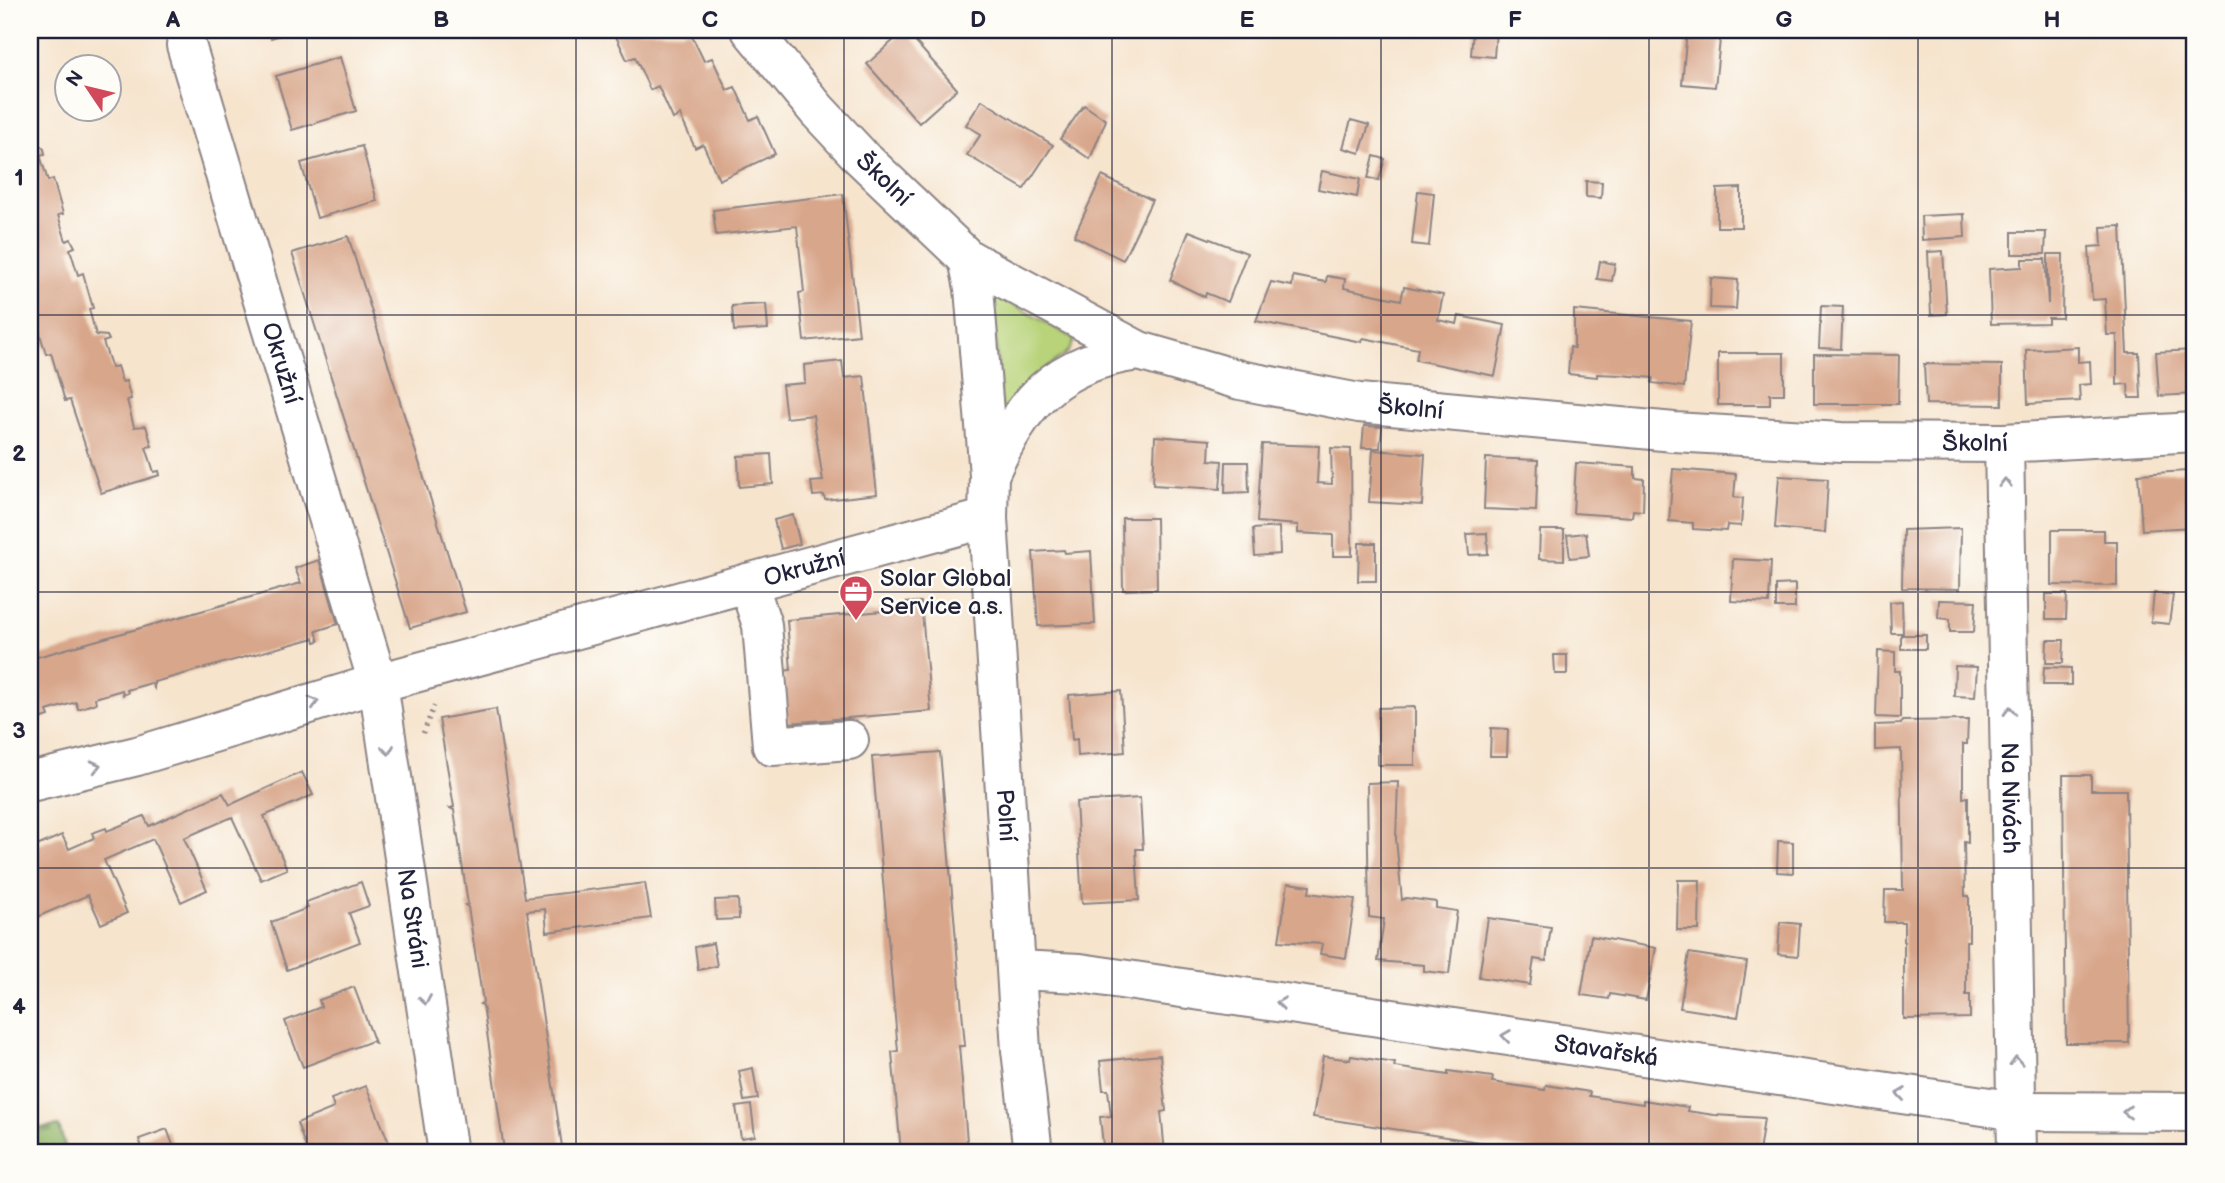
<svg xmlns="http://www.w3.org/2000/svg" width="2225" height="1183" font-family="'Balsamiq Sans',sans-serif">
<defs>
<pattern id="forest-firs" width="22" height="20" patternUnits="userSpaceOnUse" patternTransform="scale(1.75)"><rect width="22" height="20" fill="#92b569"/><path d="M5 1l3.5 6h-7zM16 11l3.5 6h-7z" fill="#779358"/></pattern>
</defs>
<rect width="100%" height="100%" fill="#fdfcf7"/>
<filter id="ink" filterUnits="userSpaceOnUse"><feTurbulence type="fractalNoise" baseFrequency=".0143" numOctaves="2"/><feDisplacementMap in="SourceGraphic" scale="14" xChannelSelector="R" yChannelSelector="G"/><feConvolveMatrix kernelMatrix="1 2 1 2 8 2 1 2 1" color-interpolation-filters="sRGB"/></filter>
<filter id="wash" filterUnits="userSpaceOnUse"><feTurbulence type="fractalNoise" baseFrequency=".00686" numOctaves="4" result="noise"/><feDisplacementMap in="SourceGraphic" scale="28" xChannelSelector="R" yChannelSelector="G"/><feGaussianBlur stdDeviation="1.57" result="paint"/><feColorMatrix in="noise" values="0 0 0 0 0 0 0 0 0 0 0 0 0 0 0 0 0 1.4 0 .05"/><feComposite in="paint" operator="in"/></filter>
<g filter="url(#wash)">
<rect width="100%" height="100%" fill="#f6e4cd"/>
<!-- grass -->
<path fill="#b8d379" stroke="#6d7a5a" stroke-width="2" d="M998,296L1075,339L1069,351L1033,379L1005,408L1001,407L993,300Z"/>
<!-- forest -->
<path fill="url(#forest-firs)" stroke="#5a6c52" stroke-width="2" d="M59,1126L67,1153H30V1129Z"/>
<g id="blocks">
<!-- building -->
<g fill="#d8a68a">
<path d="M268,30H297L271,38Z"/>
<path d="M613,30L682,32L689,30L704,61L712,58L727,90L735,87L750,120L758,116L775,154L719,180L703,144L695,148L680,115L673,119L658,86L650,90L635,57L627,60Z"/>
<path d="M905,30L957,89L919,123L867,64Z"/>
<path d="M1473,30H1496L1494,57L1471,55Z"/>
<path d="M1687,30H1721L1715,87L1682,84Z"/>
<path d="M340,57L356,111L292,130L276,76Z"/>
<path d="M982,100L1053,145L1024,189L967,155L981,134L966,125Z"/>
<path d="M1084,105L1106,120L1090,159L1060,139Z"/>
<path d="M1351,120L1369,125L1360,153L1343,148Z"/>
<path d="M30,130L36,147L41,146L44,149L45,154L40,155L48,181L53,179L63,214L58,215L66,241L71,239L75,247L70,249L78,275L83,273L93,308L89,309L96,335L107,336L109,340L103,342L112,368L117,366L122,382L126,381L131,399L127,400L134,427L146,426L152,446L146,447L154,472L159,471L160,475L101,493L70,400L65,401L51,353L46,354L30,301Z"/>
<path d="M362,146L377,201L317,218L301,163Z"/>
<path d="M1374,156L1385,159L1379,180L1368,178Z"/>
<path d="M1322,171L1360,179L1357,197L1318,189Z"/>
<path d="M1102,176L1152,200L1123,260L1074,236Z"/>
<path d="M1586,181L1602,182L1601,198L1586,197Z"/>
<path d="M1741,188V227H1717V189Z"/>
<path d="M1418,191L1434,193L1429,246L1412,244Z"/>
<path d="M843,194L859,335L804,341L799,293L804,292L797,226L716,235L713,210Z"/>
<path d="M1964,214L1965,237L1922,240L1921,216Z"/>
<path d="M2121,226L2127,353H2139L2141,398H2129L2128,384L2117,385V335H2107L2105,299L2092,300L2089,247L2102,246L2101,227Z"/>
<path d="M1189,231L1247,253L1228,302L1206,293L1205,297L1170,280Z"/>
<path d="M2012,232H2046L2045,254H2012Z"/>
<path d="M348,236L466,612L410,628L292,253Z"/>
<path d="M1943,251L1947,314L1931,315L1928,252Z"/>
<path d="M2048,254H2063L2062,318H2048V323L1991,324L1989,269L2022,267V259H2045L2048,304Z"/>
<path d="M1600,261L1615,264L1612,281L1597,279Z"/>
<path d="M1293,276L1326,282L1327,276L1345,279L1344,288L1401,300L1404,287L1443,295L1438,320L1457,324L1459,316L1505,325L1495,376L1416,360L1418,349L1363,338L1362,342L1256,321L1271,282L1292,286Z"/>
<path d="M1711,278L1738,280L1736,309L1710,308Z"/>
<path d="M766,304L768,329L734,331L732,306Z"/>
<path d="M1821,306L1843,307L1841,349L1819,348Z"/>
<path d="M1574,310L1691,321L1684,387L1652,383L1653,378L1621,375L1597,374V377L1568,374L1570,347L1574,348Z"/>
<path d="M2078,347V362L2090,361L2091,384L2079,385L2080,401L2028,404L2026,350Z"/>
<path d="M2195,350V394L2159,396L2156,352Z"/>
<path d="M1718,353H1784V394H1770V405H1718Z"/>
<path d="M1814,354L1899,355L1898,404H1814Z"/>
<path d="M842,361L844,378L864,376L877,494L825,500L824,495L813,496L811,482L823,481L813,415L786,418L782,385L805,383L804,365Z"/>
<path d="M1924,364L2002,365V405L1926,404Z"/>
<path d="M1364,426L1382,427L1380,448H1362Z"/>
<path d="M1155,436L1210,440L1209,460L1222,461L1220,489L1153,485Z"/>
<path d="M1262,444L1319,446L1317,483L1332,484L1331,448L1351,449L1352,556H1333V535L1298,533V525L1257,522Z"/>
<path d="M1373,450L1425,454L1422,505L1369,502Z"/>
<path d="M771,454L773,484L739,487L738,456Z"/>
<path d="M1486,458L1538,460L1536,511L1484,509Z"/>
<path d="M1226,462H1248L1249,492L1225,493Z"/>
<path d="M1576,463L1635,467V478L1644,479L1643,511L1633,510L1632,517L1573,513Z"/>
<path d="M1673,469L1736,474L1734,497L1743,498L1741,526L1727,525L1726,531L1693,529V523L1669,521Z"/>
<path d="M2187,471L2188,487L2195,486L2193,527L2142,530L2138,474Z"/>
<path d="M1779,476L1828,479L1825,533L1775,528Z"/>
<path d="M793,515L800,544L781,549L774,520Z"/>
<path d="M1122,518H1156L1157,589L1123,590Z"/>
<path d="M1279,527L1280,554L1255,556L1253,529Z"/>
<path d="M1961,528L1960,589L1902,588L1903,530Z"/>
<path d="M1540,530H1564V560L1539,559Z"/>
<path d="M2052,530H2104V541H2117V586L2052,585Z"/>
<path d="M1487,533L1488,554L1469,555L1467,534Z"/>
<path d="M1586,533L1589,556L1570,558L1567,535Z"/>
<path d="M1359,543H1376V581H1358Z"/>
<path d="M1064,550L1065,553L1091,551L1095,624L1038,626L1033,552Z"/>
<path d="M1733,559L1771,561L1769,603L1731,601Z"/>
<path d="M319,560L338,624L316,631L319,641L315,642L314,638L173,677L154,682V688L151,683L127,690L128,693L123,695L122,690L95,698L96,703L78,709L76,702L47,711L49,716L31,722L30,659L301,583L295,568Z"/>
<path d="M1795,584V608H1776V585Z"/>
<path d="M2154,593L2173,595L2169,624L2151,622Z"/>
<path d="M2046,594H2067L2066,619H2046Z"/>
<path d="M1939,600L1976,601L1974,632H1950V619L1938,618Z"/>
<path d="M1902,601L1903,633H1891L1890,602Z"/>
<path d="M921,602L931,711L788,723L783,671L791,670L787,620L904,609L903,603Z"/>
<rect x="1901" y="635" width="25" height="14"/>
<path d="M2047,640H2064L2063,663H2046Z"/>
<path d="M1878,651L1895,652V671H1900V718L1876,717Z"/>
<path d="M1554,655H1567V674H1555Z"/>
<path d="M1955,666L1977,667L1975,697L1954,696Z"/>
<path d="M2044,667L2071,668V685H2043Z"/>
<path d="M1121,691L1125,752L1078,756L1077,739L1072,740L1069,695Z"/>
<path d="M1415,707V765H1378V708Z"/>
<path d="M496,709L525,898L645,883L651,918L547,932L545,909L527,911L563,1153H505L504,1150L483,1005L480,1004L483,1002L468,907L465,905L468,904L454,810L450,808L454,807L439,719Z"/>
<path d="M1968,720L1967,744H1963V798L1968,797V843L1964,842L1965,896H1969V941H1966V995H1970V1018L1904,1019V922H1884L1885,890H1903L1901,749L1875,750V725L1901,724L1902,721Z"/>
<path d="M1491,728L1508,729L1507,756H1490Z"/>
<path d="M940,752L965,1046H959L968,1153H901L892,1052L898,1051L872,757Z"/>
<path d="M302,772L313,795L264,816L287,869L261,880L232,817L184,838L207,890L181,902L153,839L104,860L127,913L101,924L88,895L30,920V849L62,835L69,849L94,838L92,833L106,828L107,831L144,816L149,826L223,793L230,805Z"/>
<path d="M2063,775H2091V790H2126L2129,1043H2066Z"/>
<path d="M1398,782L1396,839L1402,900L1406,898L1436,902V908L1457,911L1449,974L1424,971V965L1378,961L1384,919L1369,917L1367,783Z"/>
<path d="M1140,798L1143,849H1136L1139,900L1082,903L1076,802Z"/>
<path d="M1778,841L1793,842V873L1777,872Z"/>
<path d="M1678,880H1700L1699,930H1677Z"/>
<path d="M361,882L369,906L349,913L360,942L287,970L271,922L308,908L306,902Z"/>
<path d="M1288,883L1310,886L1309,893L1355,899L1346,958L1320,954L1322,944L1279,941Z"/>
<path d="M738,899L739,919L716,920L715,900Z"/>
<path d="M1488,918L1551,927L1546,961L1534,959L1530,985L1479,977Z"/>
<path d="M1780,922L1800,924L1798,956L1778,954Z"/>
<path d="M1591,936L1656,948L1646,1000L1610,994L1609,999L1581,995Z"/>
<path d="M713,943L717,966L698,970L695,947Z"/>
<path d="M1689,953L1747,962L1738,1017L1680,1008Z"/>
<path d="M354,987L375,1043L372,1041L303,1067L285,1021L321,1007L319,1000Z"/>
<path d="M1160,1055L1166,1111L1161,1112L1165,1153H1109L1108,1145H1103L1100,1117L1111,1116L1108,1090H1103L1100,1061Z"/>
<path d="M1323,1056L1350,1060L1351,1056L1395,1063L1394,1067L1422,1071L1448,1075V1071L1493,1077L1492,1082L1518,1086L1545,1090L1546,1085L1590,1092L1589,1096L1615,1100L1643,1104V1100L1688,1107L1687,1111L1714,1115L1764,1118L1759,1153H1552L1313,1117Z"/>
<path d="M753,1068L758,1099L744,1101L739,1071Z"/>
<path d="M366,1086L389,1143L364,1153H308L297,1123L334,1108L331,1099Z"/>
<path d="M751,1105L755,1136L741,1138L736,1107Z"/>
<path d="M167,1129L176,1153H144L139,1139Z"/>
</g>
</g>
</g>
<g filter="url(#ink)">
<use href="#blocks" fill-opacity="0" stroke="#8c8384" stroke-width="2"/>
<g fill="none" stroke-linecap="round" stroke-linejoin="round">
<!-- minor casing -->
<g stroke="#8c8384" stroke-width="42">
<g id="minor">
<path id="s1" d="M751,30L817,110L861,157L968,259L1139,351L1240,380L1359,403L1674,432L1841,442L2004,443L2195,432"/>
<path id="s2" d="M186,45L378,683L988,518"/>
<path id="s3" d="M968,259L974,288L989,475L988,518L1021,1050L1033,1153"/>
<path id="s4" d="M2004,443L2017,1153"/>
<path d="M989,475C1023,401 1055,362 1139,351"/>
<path d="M748,583L762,625L772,746L849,740"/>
<path id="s5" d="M30,782L137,756L378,683L448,1153"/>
<path id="s6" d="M1017,970L1080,973L2017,1111L2195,1112"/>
</g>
</g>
<!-- path -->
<path stroke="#8c8384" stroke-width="4.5" stroke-dasharray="2 5" stroke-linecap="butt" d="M423,733L434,706"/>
<!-- minor -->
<use href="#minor" stroke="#fff" stroke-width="38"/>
</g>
<!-- one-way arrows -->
<defs><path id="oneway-chevron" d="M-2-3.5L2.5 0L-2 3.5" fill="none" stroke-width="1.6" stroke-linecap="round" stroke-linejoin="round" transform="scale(1.75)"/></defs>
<g stroke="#9c9ca7">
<use href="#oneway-chevron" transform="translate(2005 483) rotate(-91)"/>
<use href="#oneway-chevron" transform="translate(314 702) rotate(-17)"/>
<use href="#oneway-chevron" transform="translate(2010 711) rotate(-91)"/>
<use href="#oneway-chevron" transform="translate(388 750) rotate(81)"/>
<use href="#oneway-chevron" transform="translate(96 766) rotate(-14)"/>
<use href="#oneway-chevron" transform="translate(425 1000) rotate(81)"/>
<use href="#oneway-chevron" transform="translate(1281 1003) rotate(-172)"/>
<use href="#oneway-chevron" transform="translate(1506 1036) rotate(-172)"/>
<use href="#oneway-chevron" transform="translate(2016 1061) rotate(-91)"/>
<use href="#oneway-chevron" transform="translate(1901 1094) rotate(-172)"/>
<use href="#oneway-chevron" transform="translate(2127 1112) rotate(-180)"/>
</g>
</g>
<!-- grid -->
<path fill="none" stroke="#22223b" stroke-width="2" stroke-opacity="0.55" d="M307,30V1153M576,30V1153M844,30V1153M1112,30V1153M1381,30V1153M1649,30V1153M1918,30V1153M30,315H2195M30,592H2195M30,868H2195"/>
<!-- icons -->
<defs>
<g id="office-pin" transform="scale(1.75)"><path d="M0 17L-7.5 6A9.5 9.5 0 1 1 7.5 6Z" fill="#d1495b" stroke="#fdfcf7"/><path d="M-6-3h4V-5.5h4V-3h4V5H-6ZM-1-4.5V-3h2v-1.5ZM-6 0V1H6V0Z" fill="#fff"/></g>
</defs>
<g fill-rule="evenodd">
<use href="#office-pin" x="856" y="592"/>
</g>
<g text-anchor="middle" stroke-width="5" stroke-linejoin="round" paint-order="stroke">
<!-- street labels -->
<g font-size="24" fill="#22223b" stroke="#fdfcf7">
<text dy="8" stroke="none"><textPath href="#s1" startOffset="200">Školní</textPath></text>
<text dy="8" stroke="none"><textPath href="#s2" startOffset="332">Okružní</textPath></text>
<text dy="8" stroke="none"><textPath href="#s1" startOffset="788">Školní</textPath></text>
<text dy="8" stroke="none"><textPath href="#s1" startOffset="1354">Školní</textPath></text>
<text dy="8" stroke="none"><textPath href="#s2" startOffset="1108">Okružní</textPath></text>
<text dy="8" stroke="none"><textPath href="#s4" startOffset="355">Na Nivách</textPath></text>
<text dy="8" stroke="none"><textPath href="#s3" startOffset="558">Polní</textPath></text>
<text dy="8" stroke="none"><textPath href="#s5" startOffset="600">Na Stráni</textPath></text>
<text dy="8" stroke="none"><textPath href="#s6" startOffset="595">Stavařská</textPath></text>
</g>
<!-- poi labels -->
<g font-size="24" fill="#22223b" stroke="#fdfcf7" text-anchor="start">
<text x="880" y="586">Solar Global<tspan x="880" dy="28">Service a.s.</tspan></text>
</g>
</g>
<!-- margin -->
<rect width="2225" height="1183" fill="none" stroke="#fdfcf7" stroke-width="77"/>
<!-- north arrow -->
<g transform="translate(88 88) rotate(305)"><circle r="33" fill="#fdfcf7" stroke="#a5a5ac" stroke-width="2"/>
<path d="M0-5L12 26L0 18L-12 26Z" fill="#d1495b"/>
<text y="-10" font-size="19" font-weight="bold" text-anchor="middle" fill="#22223b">N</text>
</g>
<rect x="38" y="38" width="2148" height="1106" fill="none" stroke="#22223b" stroke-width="2.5"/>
<g font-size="23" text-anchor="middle" font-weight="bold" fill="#22223b">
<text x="173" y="27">A</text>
<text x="441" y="27">B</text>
<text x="710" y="27">C</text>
<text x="978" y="27">D</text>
<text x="1247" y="27">E</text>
<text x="1515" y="27">F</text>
<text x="1784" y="27">G</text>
<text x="2052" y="27">H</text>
<text x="19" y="185">1</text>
<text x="19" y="461">2</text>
<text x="19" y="738">3</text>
<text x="19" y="1014">4</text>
</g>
</svg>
